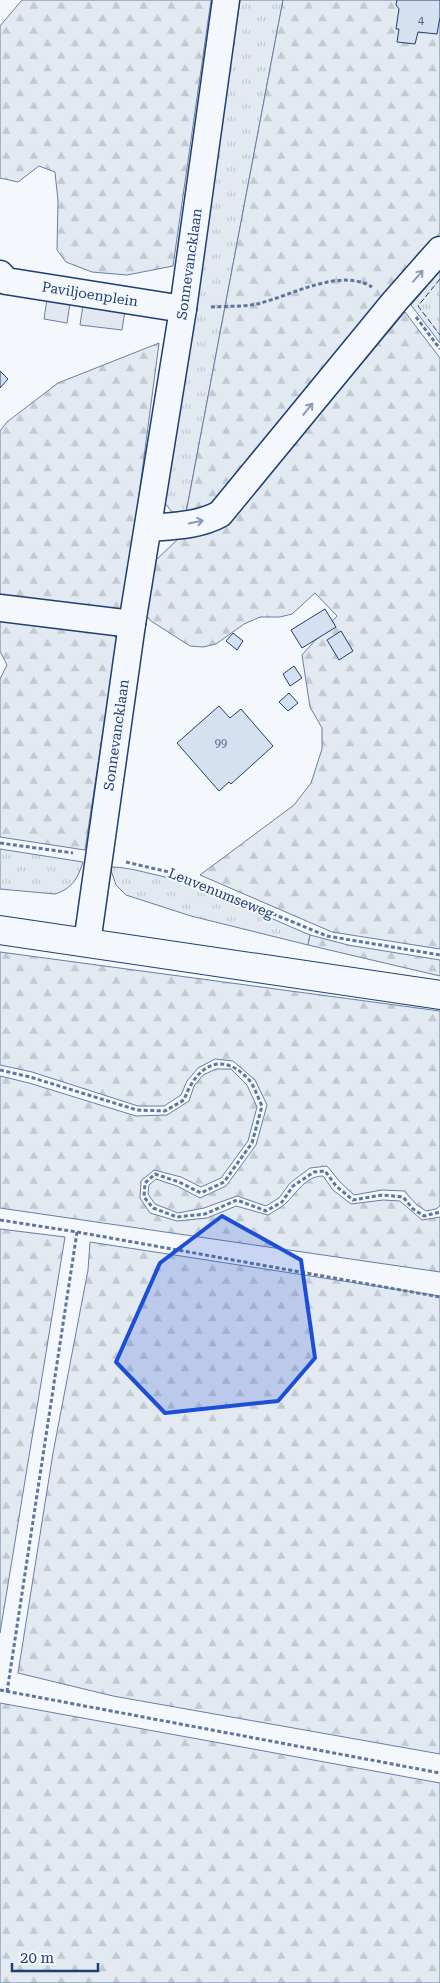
<svg xmlns="http://www.w3.org/2000/svg" width="440" height="1983" font-family="'Roboto Serif',serif">
<defs>
<pattern id="grass-tufts" width="24" height="20" patternUnits="userSpaceOnUse" patternTransform="scale(1.25)"><rect width="24" height="20" fill="#e3e9f0"/><path d="M3 7l-1-3M5 7V3M7 7l1-3M15 17l-1-3M17 17v-4M19 17l1-3" fill="none" stroke="#c2c9d1"/></pattern>
<pattern id="forest-firs" width="22" height="20" patternUnits="userSpaceOnUse" patternTransform="scale(1.25)"><rect width="22" height="20" fill="#e3e9f0"/><path d="M5 1l3.5 6h-7zM16 11l3.5 6h-7z" fill="#c2c9d1"/></pattern>
</defs>
<rect width="100%" height="100%" fill="#f4f7fb"/>
<!-- grass -->
<g fill="url(#grass-tufts)" stroke="#687fa3">
<path d="M240,0H283L186,513L172,512L165,503Z"/>
<path d="M440,271V343L411,305Z"/>
<path d="M0,849L83,862C78,878 72,889 55,894L0,889Z"/>
<path d="M110,867C123,867 136,870 148,873C205,885 257,913 310,935L308,945L191,916L126,895L116,885Z"/>
</g>
<!-- forest -->
<g fill="url(#forest-firs)" stroke="#687fa3">
<path d="M22,0H211L173,266L127,275L92,272L66,262L57,250L58,201L55,172L39,166L18,182L0,178V26Z"/>
<path d="M283,0H440V233L207,510L186,513Z"/>
<path d="M405,312L440,358V949L332,932L200,875L294,805L311,783L322,749V728L310,707L302,655L337,616L315,593L292,614L280,617H260L244,624L216,644L203,647L190,646L151,621L145,614L156,560L178,539L228,524Z"/>
<path d="M159,343L124,609L112,611L0,599V431L7,422L58,383Z"/>
<path d="M0,615L106,628L117,639L85,850L0,837V679L7,665L0,651Z"/>
<path d="M310,935L348,945L440,960V976L308,945Z"/>
<path d="M0,952L440,1011V1206L436,1209L426,1211L417,1205L404,1191L382,1190L354,1195L340,1182L327,1166L310,1168L290,1183L279,1198L266,1206L237,1196L204,1208L178,1213L155,1204L148,1194L149,1185L156,1179L177,1186L200,1198L226,1186L256,1145L267,1105L255,1080L233,1061L215,1059L198,1068L187,1081L181,1095L164,1106H138L32,1072L0,1065Z"/>
<path d="M216,1069H231L247,1085L257,1107L248,1141L221,1178L201,1187L181,1177L154,1170L141,1181L140,1198L150,1213L177,1221L207,1218L236,1206L268,1215C273,1212 280,1208 285,1204C297,1193 305,1176 323,1176L333,1190L351,1204L383,1200L400,1201L422,1220L440,1217V1272L0,1208V1076L29,1083L136,1116L167,1115L189,1101L194,1086L203,1075Z"/>
<path d="M0,1229L65,1237L0,1633Z"/>
<path d="M90,1242L440,1296V1754L113,1696L18,1673L53,1453L88,1270Z"/>
<path d="M0,1703L440,1783V1983H0Z"/>
</g>
<!-- parking -->
<g fill="#e3e8f0" stroke="#687fa3">
<path d="M47,299L70,303L67,323L44,319Z"/>
<path d="M83,305L125,310L122,330L80,325Z"/>
</g>
<!-- building -->
<g fill="#d5e0f0" stroke="#1d3f73">
<path d="M397,0H440V17L437,34L418,32L415,44L397,42L399,29H396L399,9L396,5Z"/>
<path d="M0,371L8,379L0,388Z"/>
<path d="M325,609L336,627L302,648L291,630Z"/>
<path d="M341,631L353,651L339,660L327,640Z"/>
<path d="M233,633L243,641L237,650L226,641Z"/>
<path d="M294,666L302,678L290,686L283,674Z"/>
<path d="M289,693L298,703L288,711L279,702Z"/>
<path d="M219,706L230,718L241,709L273,746L231,784L229,782L219,791L177,743Z"/>
</g>
<g fill="none" stroke-linecap="round" stroke-linejoin="round">
<!-- street casing -->
<g stroke="#1d3f73" stroke-width="29">
<g id="street">
<path d="M0,274L6,281L183,309"/>
<path d="M148,528C172,526 198,526 220,514L395,301L440,250"/>
<path d="M0,608L132,624"/>
<path d="M87,943L132,624L183,309L226,0"/>
</g>
</g>
<!-- primary casing -->
<g stroke="#1d3f73" stroke-width="30">
<path id="primary" d="M0,930L440,995"/>
</g>
<!-- path -->
<g stroke="#5e769c" stroke-width="3" stroke-dasharray="4 2.5" stroke-linecap="butt">
<path d="M211,307C226,306 243,307 257,304C291,296 340,267 372,287"/>
<path d="M416,317L440,349"/>
<path d="M0,843L73,853"/>
<path d="M126,862L173,873L327,936L440,955"/>
<path d="M0,1070L30,1077L137,1110L165,1111L184,1100C196,1066 222,1049 250,1081C255,1088 258,1098 262,1106L252,1143L224,1182L201,1193L179,1182L155,1174L145,1183L144,1197L153,1208L177,1217L205,1214L237,1200L266,1211L282,1202L293,1186L314,1172L325,1171L336,1186L353,1200L382,1195L403,1197L413,1209L424,1216L440,1212"/>
<path d="M0,1220L77,1232L440,1297"/>
<path d="M0,1690L440,1773"/>
<path d="M7,1692L77,1232"/>
</g>
<!-- street -->
<use href="#street" stroke="#f4f7fb" stroke-width="26"/>
<!-- primary -->
<use href="#primary" stroke="#f4f7fb" stroke-width="28"/>
<!-- fence -->
<path stroke="#1d3f73" stroke-width="1" stroke-dasharray="6 2.5" stroke-linecap="butt" d="M440,279L418,306L440,335"/>
</g>
<!-- one-way arrows -->
<defs><path id="oneway-shaft" d="M-6 0H5M1.5-3L5.5 0L1.5 3" fill="none" stroke-width="1.6" stroke-linecap="round" stroke-linejoin="round" transform="scale(1.25)"/></defs>
<g stroke="#889bb7">
<use href="#oneway-shaft" transform="translate(418 276) rotate(-49)"/>
<use href="#oneway-shaft" transform="translate(308 409) rotate(-51)"/>
<use href="#oneway-shaft" transform="translate(196 522) rotate(-12)"/>
</g>
<!-- marked area -->
<path fill="#1d4ed8" fill-opacity="0.2" stroke="#1d4ed8" stroke-width="4" stroke-linejoin="round" d="M222,1216L301,1260L315,1358L278,1401L165,1413L116,1362L160,1263Z"/>
<g text-anchor="middle" stroke-width="4" stroke-linejoin="round" paint-order="stroke">
<!-- number labels -->
<g font-size="11" fill="#4b6792">
<text x="421" y="24">4</text>
<text x="221" y="747">99</text>
</g>
<!-- street labels -->
<g font-size="14" fill="#1d3f73" stroke="#f4f7fb">
<text transform="translate(189 264) rotate(-82)" y="5">Sonnevancklaan</text>
<text transform="translate(90 294) rotate(9)" y="5">Paviljoenplein</text>
<text transform="translate(116 735) rotate(-82)" y="5">Sonnevancklaan</text>
<text transform="translate(221 893) rotate(22)" y="5">Leuvenumseweg</text>
</g>
</g>
<!-- scale -->
<path d="M12 1963v8h86v-8" fill="none" stroke="#1d3f73" stroke-width="2.5"/>
<text x="20" y="1963" font-size="15" fill="#1d3f73" stroke="#f4f7fb" stroke-width="4" paint-order="stroke">20 m</text>
</svg>
